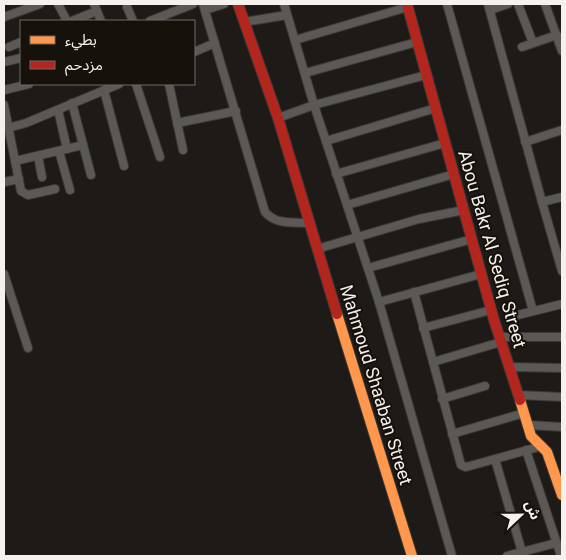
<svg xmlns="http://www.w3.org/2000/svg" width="566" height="560" font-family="Roboto,'Noto Sans Arabic',sans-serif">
<rect width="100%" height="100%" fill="#1e1a17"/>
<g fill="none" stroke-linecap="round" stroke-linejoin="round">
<!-- street casing -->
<g stroke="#3a3835" stroke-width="10">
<g id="street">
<path d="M58,4L67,21"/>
<path d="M94,4L101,21"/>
<path d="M203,4L265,212C276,225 292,222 309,223"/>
<path d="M284,4L314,105L379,302L452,556"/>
<path d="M447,4L533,311"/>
<path d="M488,4L542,202L562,271"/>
<path d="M518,4L533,43"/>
<path d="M545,4L562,51"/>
<path d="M127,7L133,21"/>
<path d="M205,10L224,4"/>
<path d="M490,10L508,4"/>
<path d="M4,17L40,4"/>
<path d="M72,21L97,11"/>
<path d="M150,21L193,4"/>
<path d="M244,22L287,15"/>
<path d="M295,40L408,7"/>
<path d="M9,47L21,42"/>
<path d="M522,47L557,35"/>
<path d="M194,52L215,43"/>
<path d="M4,62L21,58"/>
<path d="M305,73L417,42"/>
<path d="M136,84L160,157"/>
<path d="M169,84L183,150"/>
<path d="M4,90L29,84"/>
<path d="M104,90L124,166"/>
<path d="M72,103L91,175"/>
<path d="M4,105L21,191L28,195L55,189"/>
<path d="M58,110L67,149"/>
<path d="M278,118L314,105L426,75"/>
<path d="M177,123L236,111"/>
<path d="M8,128L26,123L119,84"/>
<path d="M326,141L436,108"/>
<path d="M525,142L562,130"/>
<path d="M59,151L70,190"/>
<path d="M38,156L42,177"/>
<path d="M15,161L83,145"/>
<path d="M336,174L445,143"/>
<path d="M4,182L19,179"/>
<path d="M542,202L562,197"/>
<path d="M347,205L454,174"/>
<path d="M317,249L419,219L464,210"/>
<path d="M368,268L472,239"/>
<path d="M4,274L28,348"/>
<path d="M414,292L461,465L466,467L542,446"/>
<path d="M379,302L481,274"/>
<path d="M518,315L562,304"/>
<path d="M423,328L491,310"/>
<path d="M499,337H562"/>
<path d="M433,362L501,342"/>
<path d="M509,367L562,368"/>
<path d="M518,395L562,397"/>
<path d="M442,399L485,386"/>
<path d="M528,425L562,427"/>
<path d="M452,434L524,413"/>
<path d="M526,450L561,556"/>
<path d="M495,459L522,552"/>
<path d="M507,556L556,543"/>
</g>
</g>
<!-- slow casing -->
<g stroke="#3a3835" stroke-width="12">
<g id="slow">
<path d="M337,314L412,556"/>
<path d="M520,400L531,436L547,452L562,495"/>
</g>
</g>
<!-- jam casing -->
<g stroke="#3a3835" stroke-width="12">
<g id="jam">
<path d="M238,4L278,118L337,314"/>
<path d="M407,4L494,320L520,400"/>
</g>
</g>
<!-- street -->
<use href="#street" stroke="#5b5856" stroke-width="8"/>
<!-- slow -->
<use href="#slow" stroke="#ff974d" stroke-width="10"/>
<!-- jam -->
<use href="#jam" stroke="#b3261e" stroke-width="10"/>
</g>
<g text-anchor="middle" stroke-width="4" stroke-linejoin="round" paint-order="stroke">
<!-- street labels -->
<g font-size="18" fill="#f6f1ed" stroke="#17110b">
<text transform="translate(492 249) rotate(74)" y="6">Abou Bakr Al Sediq Street</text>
<text transform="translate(376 385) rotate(73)" y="6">Mahmoud Shaaban Street</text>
</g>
</g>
<!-- border -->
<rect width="566" height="560" fill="none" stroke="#f6f1ed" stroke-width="10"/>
<!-- legend -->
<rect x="20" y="20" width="175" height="65" fill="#17110b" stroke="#706b65"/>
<rect x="30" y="36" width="25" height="8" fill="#ff974d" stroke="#706b65"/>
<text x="65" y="45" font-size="15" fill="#f6f1ed">بطيء</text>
<rect x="30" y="61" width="25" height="8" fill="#b3261e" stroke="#706b65"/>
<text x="65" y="70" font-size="15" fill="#f6f1ed">مزدحم</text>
<!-- north arrow -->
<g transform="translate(521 515) rotate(68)" stroke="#17110b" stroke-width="4" paint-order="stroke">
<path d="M0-4L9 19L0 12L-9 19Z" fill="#f6f1ed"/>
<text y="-8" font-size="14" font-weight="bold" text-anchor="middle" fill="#f6f1ed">ش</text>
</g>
</svg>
